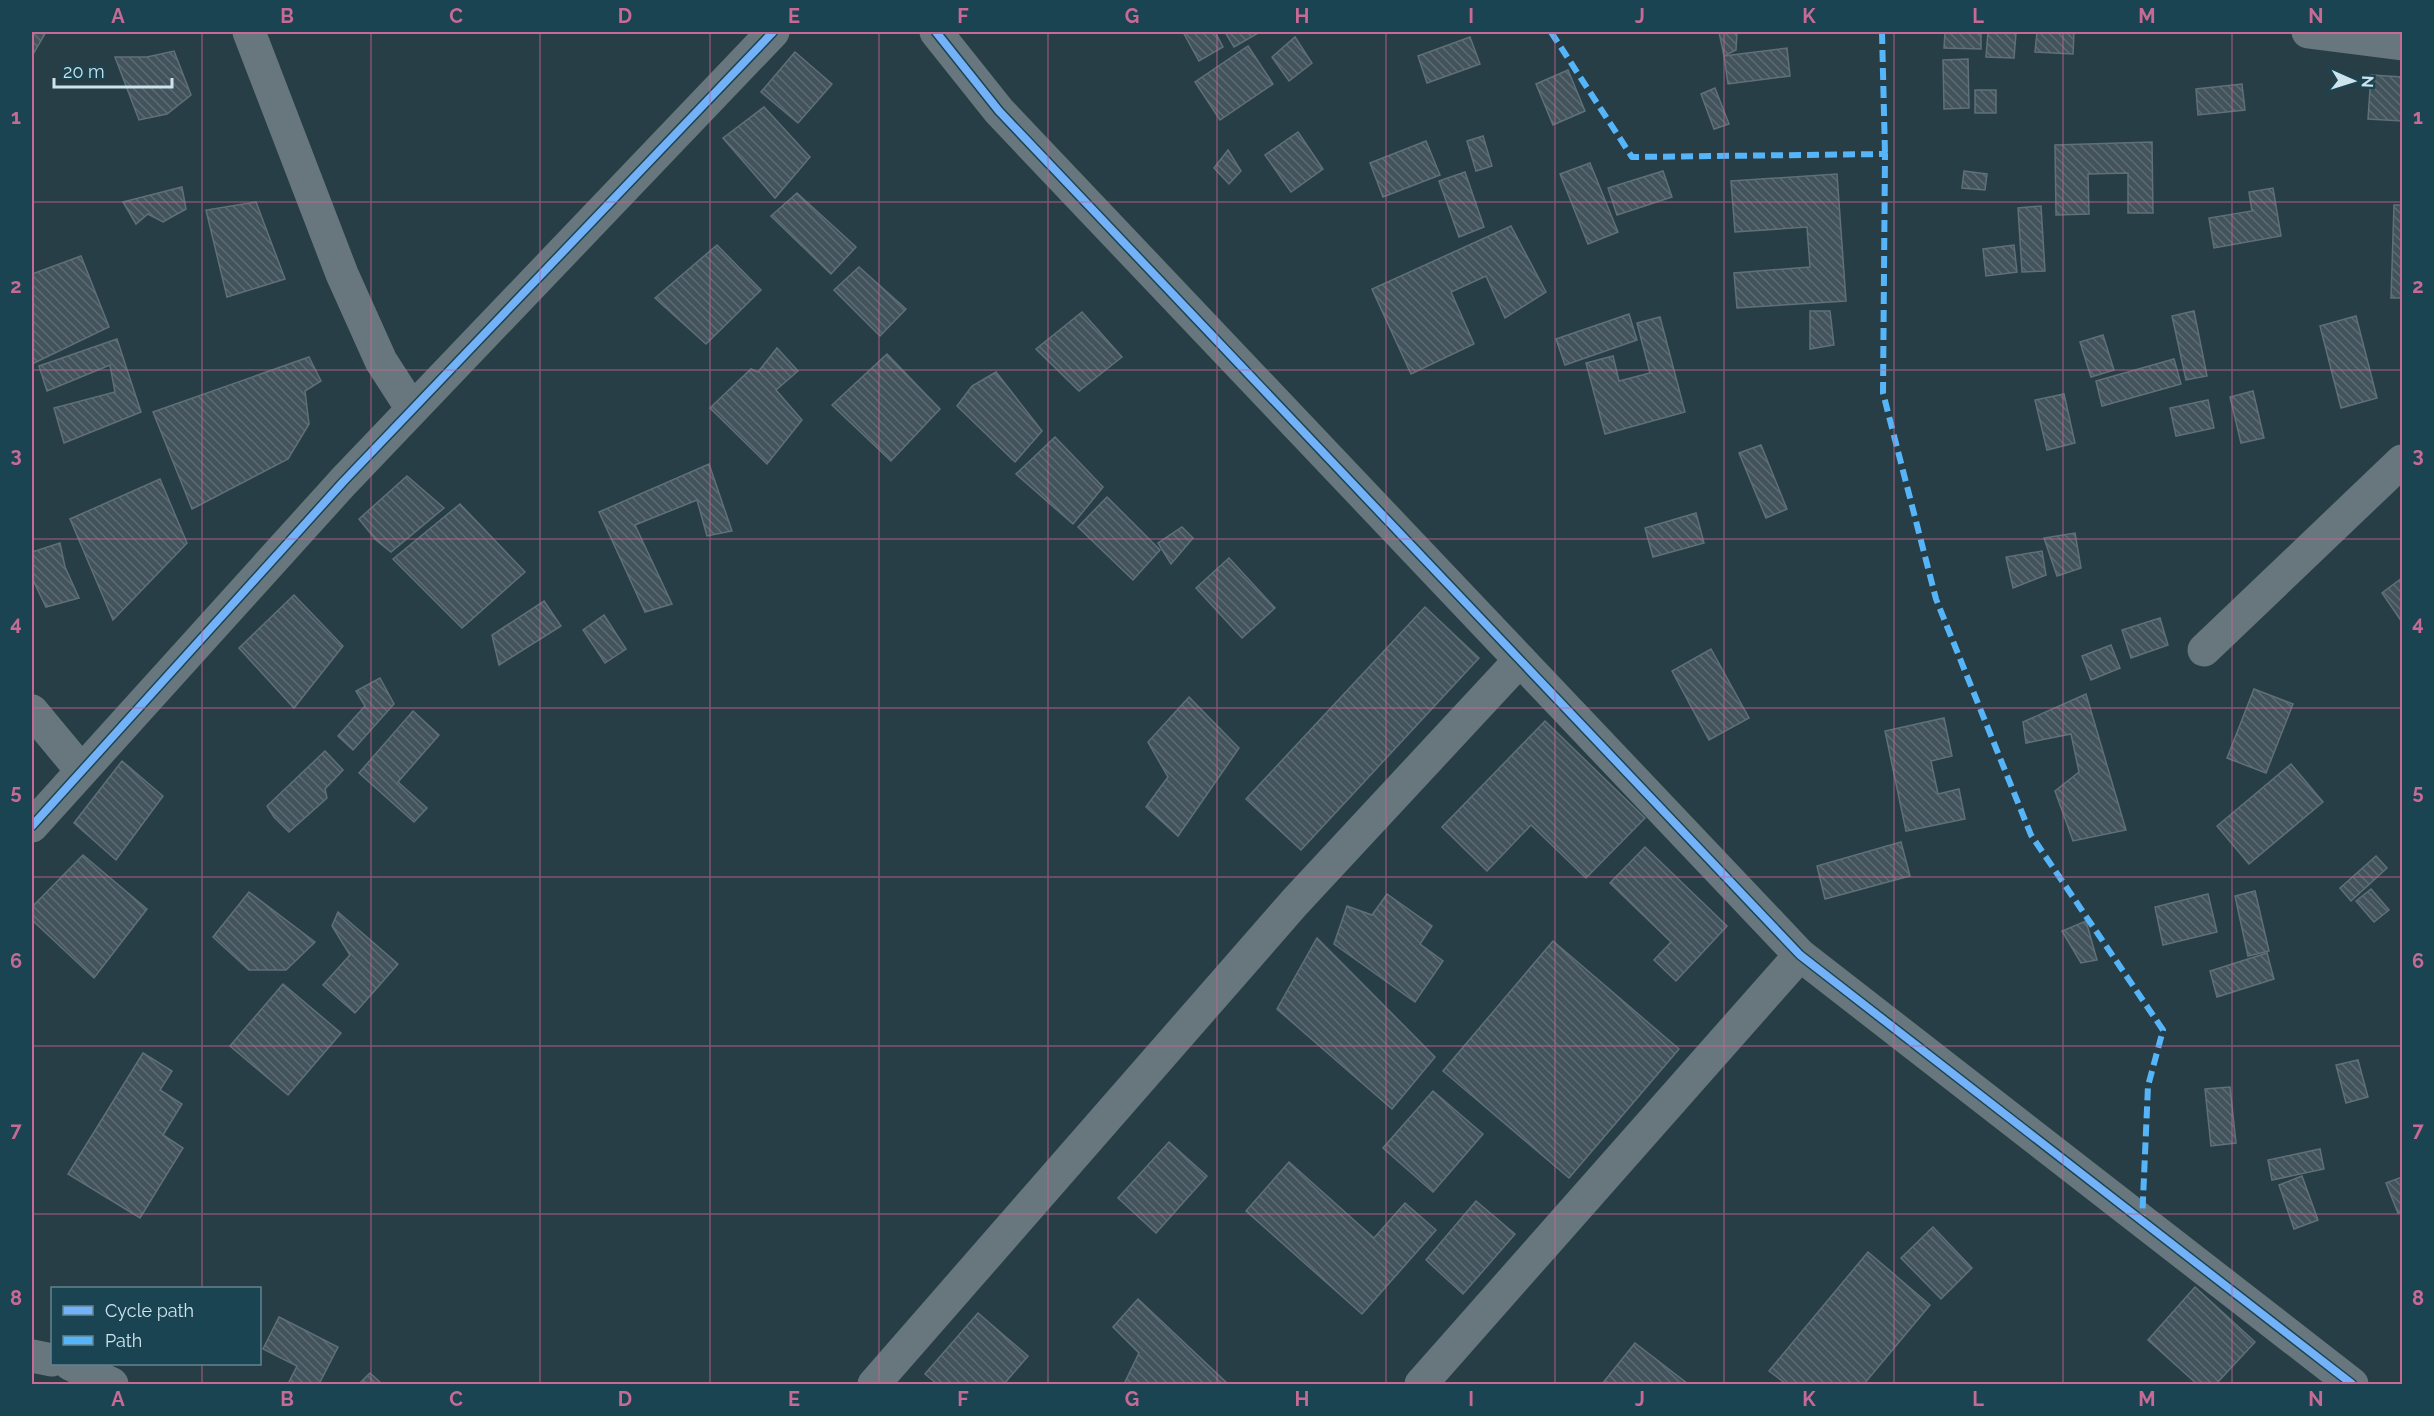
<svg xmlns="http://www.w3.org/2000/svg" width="2434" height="1416" font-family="Raleway,sans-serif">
<defs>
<pattern id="building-back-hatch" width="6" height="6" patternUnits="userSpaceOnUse" patternTransform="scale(1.5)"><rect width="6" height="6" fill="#43535b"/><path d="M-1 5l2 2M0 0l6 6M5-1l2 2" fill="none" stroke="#5d6c73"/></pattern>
</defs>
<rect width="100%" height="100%" fill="#283e46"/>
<!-- building -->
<g fill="url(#building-back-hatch)" stroke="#607078" stroke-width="1.5">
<path d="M32,32H46L32,56Z"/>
<path d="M1183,32H1215L1223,47L1199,61Z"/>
<path d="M1225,32H1260L1234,47Z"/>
<path d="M1719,32H1737L1736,50L1724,56Z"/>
<path d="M1945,32H1981V49L1944,48Z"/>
<path d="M1988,32L2016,33L2014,58L1986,57Z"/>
<path d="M2037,32H2074L2073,54L2035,52Z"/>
<path d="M1295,37L1312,63L1289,81L1272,57Z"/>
<path d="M1470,37L1480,64L1427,83L1418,56Z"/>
<path d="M1248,46L1273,84L1220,120L1195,82Z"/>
<path d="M1787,48L1790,76L1728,84L1724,56Z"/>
<path d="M174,51L191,95L167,114L139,120L115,57H147Z"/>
<path d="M795,52L832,84L798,123L761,92Z"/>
<path d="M1968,59L1969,108L1944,109L1943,60Z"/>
<path d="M1568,70L1585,111L1553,125L1536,84Z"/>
<path d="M2371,75L2402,77V121L2368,119Z"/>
<path d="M2242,84L2245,110L2198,115L2196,89Z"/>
<path d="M1715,88L1729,124L1714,129L1701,94Z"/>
<rect x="1975" y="90" width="21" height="23"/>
<path d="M764,107L810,157L775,198L723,138Z"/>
<path d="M1298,132L1323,169L1291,192L1265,155Z"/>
<path d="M1483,136L1492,166L1476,171L1467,141Z"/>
<path d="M1426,141L1440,175L1383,197L1370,163Z"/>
<path d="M2152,142L2153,213H2128V173L2088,174L2089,214L2056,215L2055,145Z"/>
<path d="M1228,150L1241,171L1229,184L1214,168Z"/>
<path d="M1590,163L1618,232L1588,244L1560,174Z"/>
<path d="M1663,171L1672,197L1617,215L1608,188Z"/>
<path d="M1964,171L1987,174L1985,190L1962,188Z"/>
<path d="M1465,172L1484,227L1459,237L1439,181Z"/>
<path d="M1837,174L1846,301L1737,308L1734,273L1810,267L1807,227L1735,232L1731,181Z"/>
<path d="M182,187L186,209L163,222L148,214L136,224L123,202Z"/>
<path d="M2273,188L2281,236L2214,248L2209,218L2252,211L2249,192Z"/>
<path d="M797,193L856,247L831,274L771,216Z"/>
<path d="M256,202L285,279L227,297L206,210Z"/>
<path d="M2394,205H2402V298H2391Z"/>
<path d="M2041,206L2045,271L2022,272L2018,208Z"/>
<path d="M1511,226L1546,292L1505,318L1486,276L1451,292L1474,344L1411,374L1372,289Z"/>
<path d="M717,245L761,290L706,344L655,298Z"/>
<path d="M2014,245L2017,272L1986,276L1983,249Z"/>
<path d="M81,256L109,327L32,364V274Z"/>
<path d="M859,267L906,309L880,336L834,290Z"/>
<path d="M1810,311H1830L1834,345L1810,349Z"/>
<path d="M2194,311L2207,376L2186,380L2172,316Z"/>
<path d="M1082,312L1122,357L1079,391L1036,349Z"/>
<path d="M1629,314L1637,340L1565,365L1556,339Z"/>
<path d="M2356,316L2377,398L2341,408L2320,326Z"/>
<path d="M1660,317L1685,412L1605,434L1586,363L1613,356L1619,381L1650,373L1637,323Z"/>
<path d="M2103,335L2114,370L2091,377L2080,342Z"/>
<path d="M117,339L141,412L64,443L54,408L115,392L110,365L47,391L39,366Z"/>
<path d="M777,348L798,371L776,390L802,420L767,464L710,408L751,369L758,372Z"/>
<path d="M887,354L940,409L891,461L832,405Z"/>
<path d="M309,357L321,381L305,391L309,424L288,459L192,509L153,412Z"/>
<path d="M2174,359L2181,384L2102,406L2096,381Z"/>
<path d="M996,372L1042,431L1015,462L957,406L972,386Z"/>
<path d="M2253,391L2264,438L2241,443L2230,397Z"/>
<path d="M2064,394L2075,443L2047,450L2035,400Z"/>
<path d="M2208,400L2214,428L2176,436L2170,408Z"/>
<path d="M1055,437L1103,487L1073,524L1016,474Z"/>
<path d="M1761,445L1787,509L1766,518L1739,453Z"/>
<path d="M709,464L732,531L707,536L697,500L635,525L672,604L645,612L599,512Z"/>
<path d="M407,476L444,508L391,552L376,540L359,519Z"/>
<path d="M160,479L187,543L113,620L70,519Z"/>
<path d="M1107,497L1160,550L1133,580L1078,527Z"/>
<path d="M460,504L525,572L462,628L393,559Z"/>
<path d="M1696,513L1704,543L1653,557L1645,528Z"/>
<path d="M1182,527L1193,538L1171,564L1158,543Z"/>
<path d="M2075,533L2081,568L2057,576L2044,538Z"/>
<path d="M60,543L65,567L79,598L46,607L33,580L32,552Z"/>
<path d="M2042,551L2046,575L2013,588L2006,557Z"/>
<path d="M1229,558L1275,608L1242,638L1196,588Z"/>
<path d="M2402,578V622L2382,593Z"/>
<path d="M294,595L343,646L294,708L239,648Z"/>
<path d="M544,601L561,626L499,665L492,635Z"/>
<path d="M1425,607L1479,658L1301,850L1246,799Z"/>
<path d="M604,615L626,649L605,663L583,630Z"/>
<path d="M2160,618L2168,645L2131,658L2122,630Z"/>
<path d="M2111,645L2120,668L2091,680L2082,656Z"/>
<path d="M1711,649L1749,718L1709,740L1672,671Z"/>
<path d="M380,678L394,704L353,750L338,736L365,706L356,691Z"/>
<path d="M2254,689L2293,704L2266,773L2227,758Z"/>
<path d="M2086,694L2126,830L2073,841L2055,791L2079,772L2071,734L2026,743L2023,722Z"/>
<path d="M1189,697L1239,748L1178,836L1146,807L1168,777L1148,742Z"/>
<path d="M413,711L439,735L398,782L427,808L414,822L359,773Z"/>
<path d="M1944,718L1952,756L1931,761L1938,794L1959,789L1965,819L1906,831L1885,731Z"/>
<path d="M1545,721L1645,818L1586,878L1531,825L1487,871L1442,827Z"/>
<path d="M325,751L343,770L325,789L327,798L289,832L274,817L267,806Z"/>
<path d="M122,761L163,796L116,860L74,823Z"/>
<path d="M2291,764L2323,802L2249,864L2217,826Z"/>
<path d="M1901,842L1910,876L1825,899L1817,866Z"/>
<path d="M1645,847L1727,926L1676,981L1654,960L1671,942L1610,883Z"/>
<path d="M83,855L147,909L94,978L32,920V907Z"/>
<path d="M2376,856L2387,868L2351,901L2340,888Z"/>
<path d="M2371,889L2389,910L2374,922L2356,901Z"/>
<path d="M2255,891L2269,951L2248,956L2235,896Z"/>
<path d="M249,892L315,942L286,970H249L213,937Z"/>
<path d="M1387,894L1432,926L1420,944L1443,961L1415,1002L1334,944L1347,906L1372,915Z"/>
<path d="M2208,894L2217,932L2163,945L2155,907Z"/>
<path d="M338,912L398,964L355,1013L323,985L350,955L332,926Z"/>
<path d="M2086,921L2097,960L2081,963L2062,931Z"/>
<path d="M1317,938L1435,1057L1392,1109L1277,1009Z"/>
<path d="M1553,941L1679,1049L1569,1178L1443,1071Z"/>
<path d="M2267,953L2274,979L2217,997L2210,971Z"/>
<path d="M283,984L341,1033L288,1095L230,1046Z"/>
<path d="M143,1053L172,1071L160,1090L182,1104L163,1135L183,1148L140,1218L68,1174Z"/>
<path d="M2358,1060L2368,1097L2346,1103L2336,1065Z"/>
<path d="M2230,1087L2236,1143L2211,1146L2205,1089Z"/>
<path d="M1433,1091L1483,1134L1433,1192L1383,1148Z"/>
<path d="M1169,1142L1207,1176L1156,1233L1118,1198Z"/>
<path d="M2320,1149L2324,1169L2272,1180L2268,1160Z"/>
<path d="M1289,1162L1374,1238L1405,1203L1436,1230L1362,1314L1246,1211Z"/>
<path d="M2302,1176L2318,1220L2294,1229L2279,1185Z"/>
<path d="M2402,1177V1212L2398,1213L2386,1183Z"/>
<path d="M1476,1201L1515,1234L1463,1294L1426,1260Z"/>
<path d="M1933,1227L1972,1268L1941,1299L1901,1258Z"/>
<path d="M1868,1252L1930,1305L1864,1384H1786L1769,1371Z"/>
<path d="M2195,1287L2255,1342L2216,1384H2197L2148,1340Z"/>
<path d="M1138,1299L1228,1384H1124L1139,1353L1113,1327Z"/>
<path d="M978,1313L1028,1356L1004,1384H937L925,1374Z"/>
<path d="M279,1317L338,1347L319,1384H288L297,1366L263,1349Z"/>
<path d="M1635,1343L1688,1384H1602Z"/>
<path d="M370,1373L382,1384H359Z"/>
</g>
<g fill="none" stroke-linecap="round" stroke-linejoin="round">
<!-- minor -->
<g stroke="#67777d" stroke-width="33">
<path d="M249,32L342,274L381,361L412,409"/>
<path d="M936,32L999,111L1800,955L2352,1384"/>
<path d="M2308,32L2402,44"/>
<path d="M2204,650L2402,461"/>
<path d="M32,711L81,770"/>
<path d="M32,826L343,482L773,32"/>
<path d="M32,1356L52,1360"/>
<path d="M70,1364L112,1384"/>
<path d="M874,1384L1295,902L1520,660"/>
<path d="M1421,1384L1800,955"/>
</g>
<!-- quiet -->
<g stroke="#56b5f8" stroke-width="6" stroke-dasharray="12 6" stroke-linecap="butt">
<path d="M1551,32L1632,157L1885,154L1883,393L1936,599L2031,835L2163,1030L2148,1086L2142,1222"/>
<path d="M1882,32L1885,154"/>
</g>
<!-- cycleway casing -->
<g stroke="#1b4453" stroke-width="11">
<g id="cycleway">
<path d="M936,32L999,111L1800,955L2352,1384"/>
<path d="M32,826L343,482L773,32"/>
</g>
</g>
<!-- cycleway -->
<use href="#cycleway" stroke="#73b2f8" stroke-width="8"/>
</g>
<!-- grid -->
<path fill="none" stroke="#c76a95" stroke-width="1.5" stroke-opacity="0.55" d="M202,32V1288M371,32V1384M540,32V1384M710,32V1384M879,32V1384M1048,32V1384M1217,32V1384M1386,32V1384M1555,32V1384M1724,32V1384M1894,32V1384M2063,32V1384M2232,32V1384M32,202H2402M32,370H2402M32,539H2402M32,708H2402M32,877H2402M32,1046H2402M32,1214H2402M202,1364V1384"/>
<!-- border -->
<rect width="2434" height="1416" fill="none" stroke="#1b4453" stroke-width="66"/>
<!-- legend -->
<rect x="51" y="1287" width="210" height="78" fill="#1b4453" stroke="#638491" stroke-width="1.5"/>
<rect x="63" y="1306" width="30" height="9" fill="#73b2f8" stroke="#638491" stroke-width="1.5"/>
<text x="105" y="1317" font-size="18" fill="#cee4ed">Cycle path</text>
<rect x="63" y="1336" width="30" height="9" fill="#56b5f8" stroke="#638491" stroke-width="1.5"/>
<text x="105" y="1347" font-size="18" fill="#cee4ed">Path</text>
<!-- north arrow -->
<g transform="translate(2353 81) rotate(93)" stroke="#1b4453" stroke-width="4.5" paint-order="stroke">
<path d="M0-4.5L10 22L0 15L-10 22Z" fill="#cee4ed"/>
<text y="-9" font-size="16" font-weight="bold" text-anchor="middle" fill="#cee4ed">N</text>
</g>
<!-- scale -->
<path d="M54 78v9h118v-9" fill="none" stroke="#cee4ed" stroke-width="3"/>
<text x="63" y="78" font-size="18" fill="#cee4ed" stroke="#1b4453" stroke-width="4.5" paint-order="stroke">20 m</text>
<rect x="33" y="33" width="2368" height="1350" fill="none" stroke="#c76a95" stroke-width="2"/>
<g font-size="20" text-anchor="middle" font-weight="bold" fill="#c76a95">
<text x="118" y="23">A</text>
<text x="287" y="23">B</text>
<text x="456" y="23">C</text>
<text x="625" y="23">D</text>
<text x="794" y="23">E</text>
<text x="963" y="23">F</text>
<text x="1132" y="23">G</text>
<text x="1302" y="23">H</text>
<text x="1471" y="23">I</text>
<text x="1640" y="23">J</text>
<text x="1809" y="23">K</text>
<text x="1978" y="23">L</text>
<text x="2147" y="23">M</text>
<text x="2316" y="23">N</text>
<text x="16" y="124">1</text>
<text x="2418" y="124">1</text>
<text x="16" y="293">2</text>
<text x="2418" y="293">2</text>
<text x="16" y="462">3</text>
<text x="2418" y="462">3</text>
<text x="16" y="630">4</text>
<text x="2418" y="630">4</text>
<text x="16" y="799">5</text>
<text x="2418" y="799">5</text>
<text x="16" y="968">6</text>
<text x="2418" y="968">6</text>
<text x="16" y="1137">7</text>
<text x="2418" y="1137">7</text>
<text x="16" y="1305">8</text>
<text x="2418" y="1305">8</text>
<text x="118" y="1406">A</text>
<text x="287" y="1406">B</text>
<text x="456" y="1406">C</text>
<text x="625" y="1406">D</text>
<text x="794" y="1406">E</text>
<text x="963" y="1406">F</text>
<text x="1132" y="1406">G</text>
<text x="1302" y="1406">H</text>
<text x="1471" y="1406">I</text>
<text x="1640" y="1406">J</text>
<text x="1809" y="1406">K</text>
<text x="1978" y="1406">L</text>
<text x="2147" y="1406">M</text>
<text x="2316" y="1406">N</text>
</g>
</svg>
